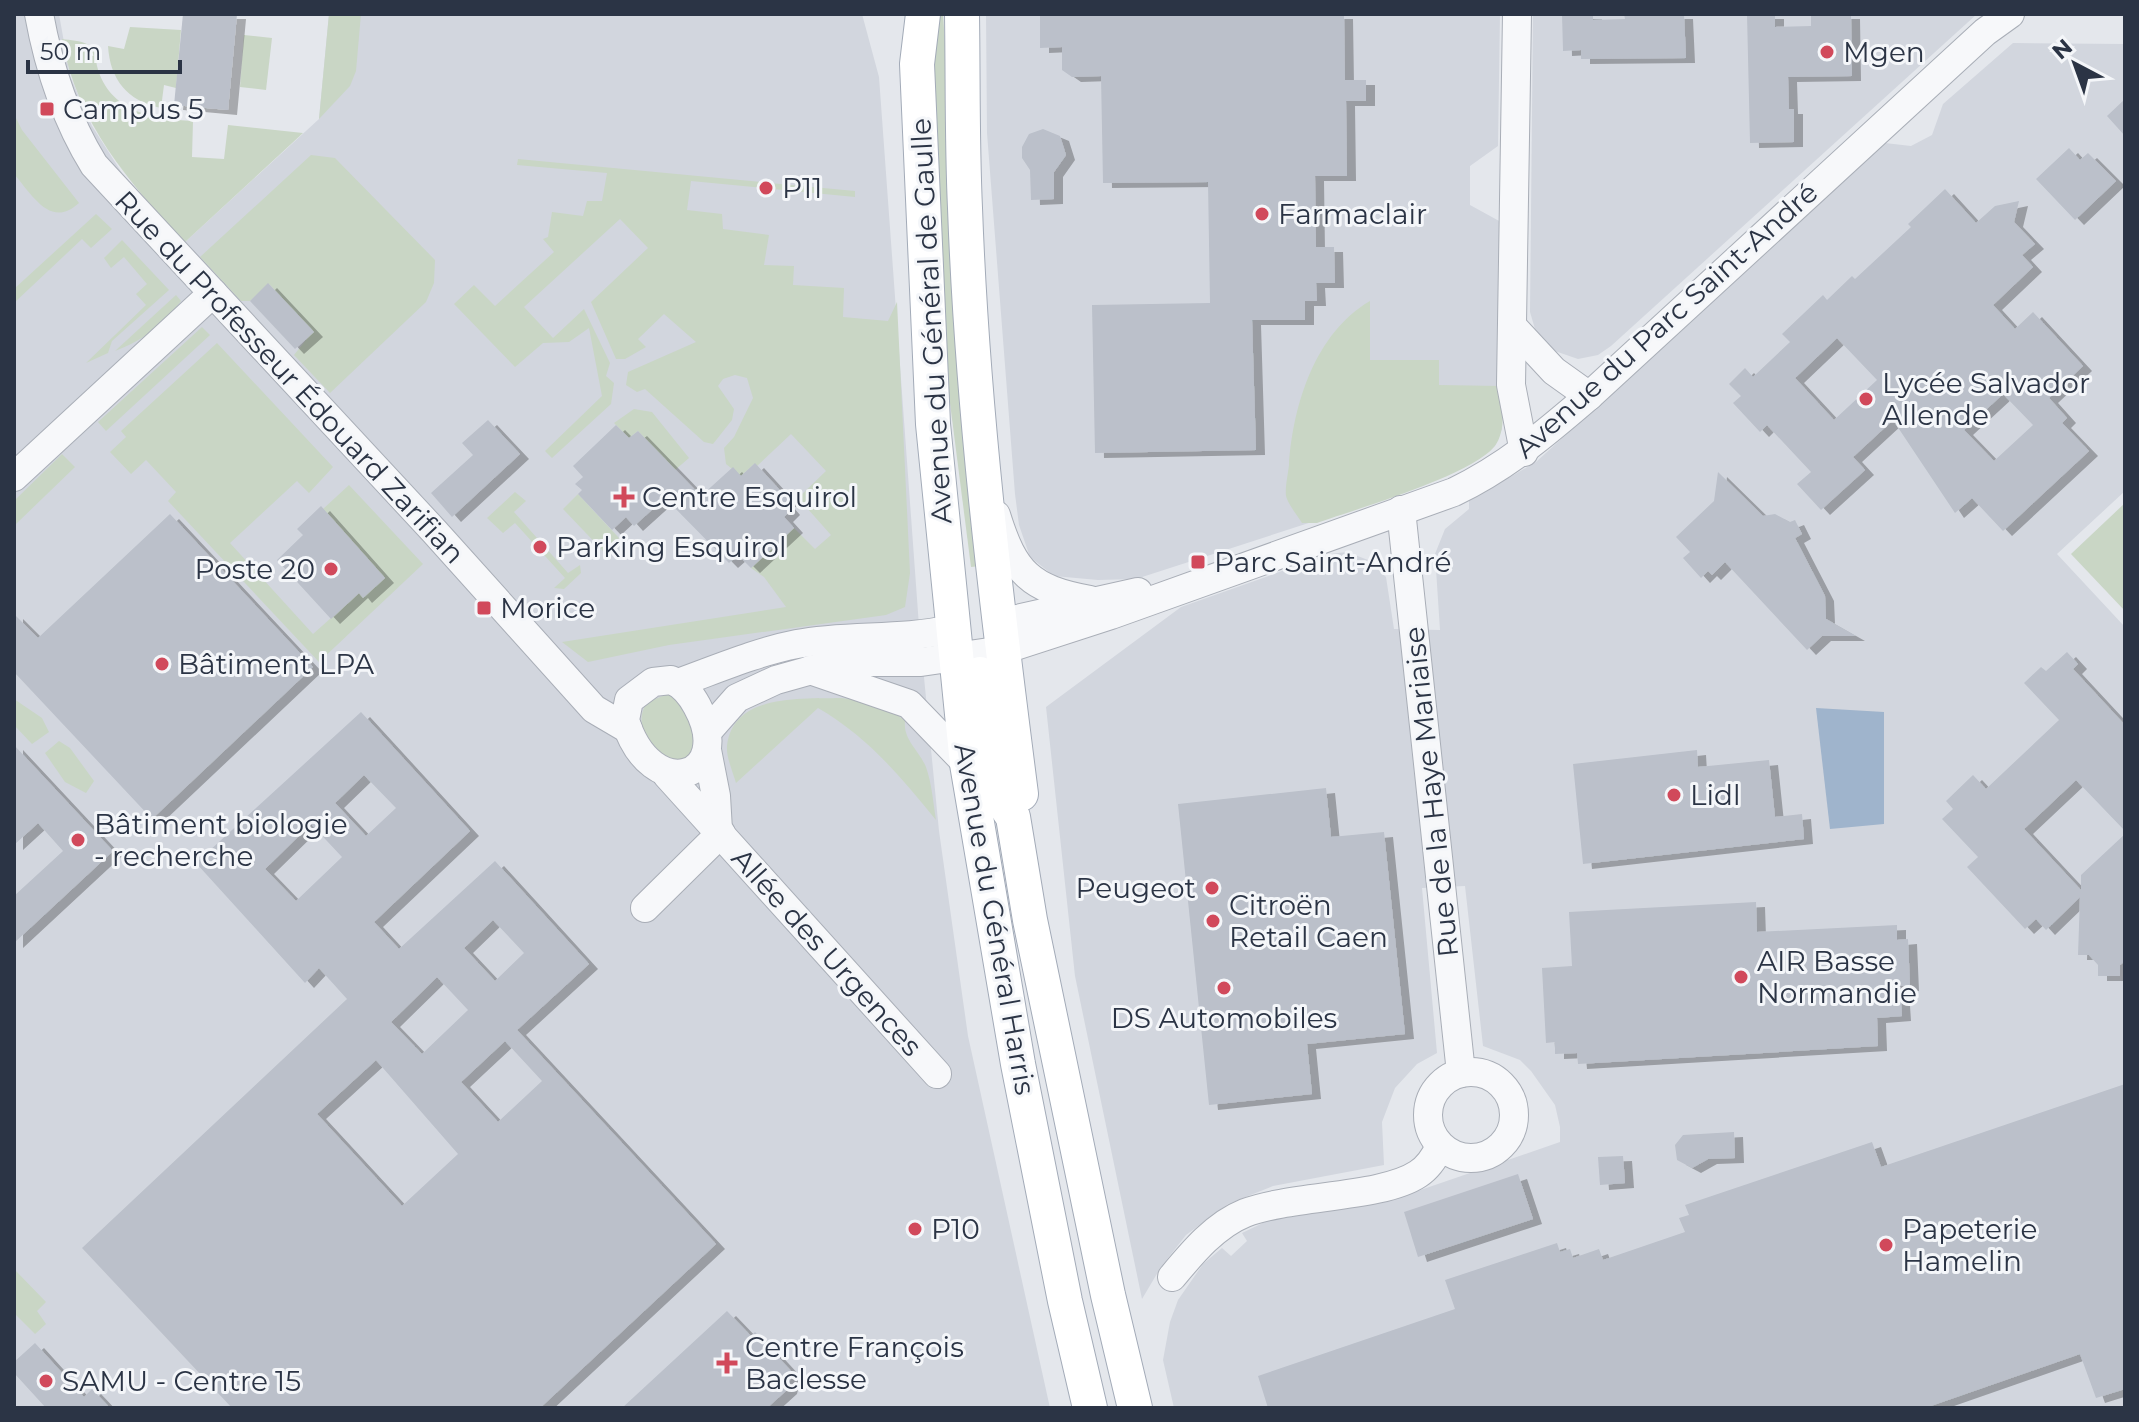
<svg xmlns="http://www.w3.org/2000/svg" width="2139" height="1422" font-family="Montserrat,sans-serif">
<defs>
<filter id="shadow"><feDropShadow dx="9" dy="5" stdDeviation="0" flood-color="#0004"/></filter>
</defs>
<rect width="100%" height="100%" fill="#e4e7ec"/>
<!-- built -->
<g fill="#d2d6de">
<path d="M14,14H59L70,76L92,126L122,173L184,243L319,119L329,14H862L879,77L919,626L939,831L968,1036L1050,1408H14Z"/>
<path d="M986,14H1500L1498,146L1470,166V205L1501,222L1502,429L1495,446L1482,456L1423,486L1136,579L1098,580L1054,576L1030,557L1019,525L1015,494L987,133Z"/>
<path d="M1533,14H1977L1611,346L1598,355L1578,359L1552,350L1535,329L1530,312Z"/>
<path d="M2013,43L2125,44V491L2057,554L2125,627V1408H1174L1163,1360L1170,1322L1178,1300L1203,1264L1222,1248L1231,1256L1247,1241L1242,1233L1269,1220L1403,1196L1560,1142V1127L1555,1105L1531,1071L1520,1060L1483,1046L1465,886L1422,888L1437,1053L1417,1064L1395,1088L1382,1122L1384,1165L1273,1186L1228,1204L1186,1235L1161,1267L1142,1299L1075,976L1046,707L1181,607L1330,554L1347,552L1368,560L1386,577L1394,629L1440,630L1435,554L1445,529L1469,509V501L1536,462L1885,143L1911,146L1932,135L1943,104Z"/>
</g>
<!-- green -->
<g fill="#c9d6c5">
<path d="M329,14H361L356,71L350,86L319,119Z"/>
<path d="M933,14H943L980,566L971,567L941,333Z"/>
<path d="M130,27L181,30L176,88L164,85L161,108C127,101 110,79 108,46L124,49Z"/>
<path d="M244,35L272,38L266,90L240,87Z"/>
<path d="M62,39C70,40 81,41 87,44C97,49 95,57 97,66C109,112 153,119 193,121L192,157L224,159L228,125L303,133L184,243C129,181 77,124 62,39Z"/>
<path d="M14,114L22,130L79,203C51,229 33,196 14,174Z"/>
<path d="M311,155L335,158L435,260L434,283L426,302L330,393L294,355L313,331L269,284L250,301H241L200,257Z"/>
<path d="M518,159L855,191V197L691,181L687,210L722,214L723,229L769,235L764,265L794,266L793,285L844,288L843,317L888,321L897,302L910,573L905,607L886,615L669,645L588,662L562,642L786,607L764,577L751,568L794,528L815,549L831,535L798,498L826,471L791,434L757,466L754,464L741,476L726,464L724,448L734,437L753,398L747,378L735,375L723,379L718,386L734,409L732,420L713,444L704,442L645,389L637,392L626,385L628,372L696,342L664,314L638,339L646,347L625,359H616L591,302L648,248L620,219L524,307L553,338L584,309L610,363L606,376L614,383L611,404L552,458L545,451L602,396L589,328L569,342L543,343L515,367L454,304L474,285L495,306L554,252L543,239L548,237L552,212L583,216L587,201H602L607,173L517,165Z"/>
<path d="M96,214L112,229L91,248L82,239L14,303V289Z"/>
<path d="M122,240L169,290L112,341L108,353L86,363L146,305L136,294L147,284L124,257L111,268L104,258Z"/>
<path d="M176,295L181,301C161,327 145,339 115,351Z"/>
<path d="M1370,301V360H1439V385L1501,386C1502,405 1507,431 1494,447C1470,476 1356,509 1317,523H1302C1297,515 1288,504 1286,496C1285,487 1288,474 1289,465C1293,405 1315,333 1370,301Z"/>
<path d="M202,327L210,335L106,431L98,422Z"/>
<path d="M217,343L333,467L309,493L297,481L230,543L313,634L359,593L363,597L385,578L323,509L349,485L423,564L319,662L168,501L176,492L146,460L131,474L110,452L126,437L121,431Z"/>
<path d="M634,409L652,412L689,458L675,470L638,431L629,438L614,423Z"/>
<path d="M62,454L75,467L16,524L14,501Z"/>
<path d="M515,492L526,501L514,512L568,573L580,565L581,573L564,589L554,588L565,578L515,523L503,533L487,518Z"/>
<path d="M578,494L619,538L604,552L563,509Z"/>
<path d="M2125,503V611L2071,554Z"/>
<path d="M668,694L678,698L696,736L689,762L666,761C651,743 632,726 647,702Z"/>
<path d="M841,698C866,701 885,703 905,721C903,740 919,750 926,767C932,784 933,802 936,820C900,776 868,737 818,708L736,783C733,772 726,757 727,746C733,693 802,699 841,698Z"/>
<path d="M14,699L42,718L49,732L32,744L14,725Z"/>
<path d="M59,741L70,748L94,781L86,793L65,782L45,753Z"/>
<path d="M14,1269L46,1302L37,1311L46,1324L35,1334L14,1313Z"/>
</g>
<!-- water -->
<path fill="#9fb4cc" d="M1816,708L1884,712V824L1830,829Z"/>
<!-- building -->
<g fill="#bbc0ca" fill-rule="evenodd" filter="url(#shadow)">
<path d="M183,14H237L228,110L174,105Z"/>
<path d="M1040,14H1344L1345,80H1366V101H1346L1347,176H1315L1316,247H1334L1335,283H1316L1317,301H1305V320H1252L1256,450L1095,453L1092,305L1210,303L1208,182L1103,183L1101,76L1072,77L1062,70V47L1040,48Z"/>
<path d="M1562,14H1593V20L1625,19L1624,14H1684L1686,58L1581,59V50L1563,51Z"/>
<path d="M1747,14H1775V27L1811,26V14H1851L1852,76L1788,77L1789,109H1794V142L1750,143Z"/>
<path d="M2125,99V136L2107,116Z"/>
<path d="M1043,129L1060,136L1066,155L1054,172V199L1031,200L1030,170L1022,158V147L1029,134Z"/>
<path d="M2069,148L2080,160L2088,153L2116,181L2075,220L2036,179Z"/>
<path d="M1945,189L1976,223L1995,206L2019,201L2014,222L2035,244L2022,255L2033,267L1993,305L2015,329L2033,312L2083,366L2049,398L2067,418L2062,423L2089,451L2003,531L1972,498L1955,513L1893,420L1853,457L1865,470L1821,510L1797,484L1811,472L1767,425L1760,432L1733,403L1741,396L1729,384L1745,368L1753,377L1790,342L1782,334L1823,295L1827,300L1852,276L1855,279L1911,227L1908,224ZM1837,338L1877,380L1834,420L1795,378ZM2003,394L2033,425L1994,461L1964,430Z"/>
<path d="M268,283L314,332L295,349L250,301Z"/>
<path d="M488,420L520,454L452,517L431,493L473,455L462,443Z"/>
<path d="M616,425L629,438L638,431L701,496L733,467L741,476L755,463L789,500L785,503L791,510L784,517L794,528L751,568L738,555L729,563L665,498L634,526L626,517L612,530L578,494L582,490L575,484L583,477L573,466Z"/>
<path d="M1718,472L1763,516L1775,514L1790,522L1795,520L1802,534L1795,538L1825,596L1826,619L1856,636H1822L1807,650L1725,562L1712,575L1708,571L1701,578L1683,558L1690,552L1676,537L1714,501Z"/>
<path d="M321,506L385,578L363,598L359,593L331,619L277,560L303,535L297,529Z"/>
<path d="M170,514L313,667L152,819L14,672V614L38,638Z"/>
<path d="M2067,652L2078,664L2073,669L2125,725V831L2076,780L2024,829L2081,890V875L2125,834V961L2120,965V976H2098V965L2089,955H2078L2080,897L2046,930L2036,919L2025,929L1967,867L1978,857L1942,819L1953,809L1946,801L1973,775L1986,789L2059,720L2024,683L2041,667L2046,671Z"/>
<path d="M361,712L470,831L374,922L399,949L495,861L589,964L517,1030L716,1244L540,1408H232L82,1248L347,999L319,968L305,983L196,863ZM364,775L396,808L366,836L335,803ZM311,824L342,857L296,901L265,869ZM493,920L524,953L495,981L464,948ZM437,977L468,1010L422,1054L391,1022ZM505,1041L542,1081L498,1122L461,1082ZM376,1060L458,1154L402,1206L317,1114Z"/>
<path d="M14,745L113,851L14,943V896L63,851L38,823L14,845Z"/>
<path d="M1697,750L1698,767L1769,760L1775,817L1802,814L1804,839L1583,864L1573,764Z"/>
<path d="M1326,788L1331,837L1384,832L1405,1034L1307,1044L1312,1094L1209,1105L1178,804Z"/>
<path d="M1756,902L1757,932L1897,925V940L1908,939L1910,986H1900L1902,1016L1877,1018L1878,1046L1578,1064L1577,1053L1555,1054V1042L1546,1043L1542,968L1572,966L1569,912Z"/>
<path d="M2125,1084V1389L2096,1398L2080,1354L1925,1408H1268L1258,1376L1455,1309L1445,1280L1557,1243L1560,1252L1570,1249L1573,1258L1599,1249L1603,1260L1685,1232L1679,1218L1689,1215L1685,1205L1872,1142L1881,1167Z"/>
<path d="M1734,1132L1735,1158L1708,1159L1692,1168L1677,1160L1675,1145L1683,1135Z"/>
<path d="M1623,1156L1625,1183L1600,1185L1598,1157Z"/>
<path d="M1518,1174L1533,1219L1418,1257L1404,1212Z"/>
<path d="M727,1311L751,1336L755,1332L792,1372L788,1389L767,1408H622Z"/>
<path d="M35,1343L84,1397L92,1389L110,1408H46L14,1373V1362Z"/>
</g>
<g fill="none" stroke-linecap="round" stroke-linejoin="round">
<!-- minor casing -->
<g stroke="#a9aeb7" stroke-width="30">
<g id="minor">
<path d="M39,14C49,69 65,118 94,165L434,531L594,709L628,729"/>
<path d="M1517,14L1511,385L1524,452"/>
<path d="M1513,327L1554,371L1589,396"/>
<path d="M14,477L213,293"/>
<path d="M1401,510L1461,1073"/>
<path d="M996,515C1014,573 1030,589 1090,600"/>
<path d="M999,623L1138,592"/>
<path d="M810,670L909,704L967,764"/>
<path d="M671,680C684,685 691,695 697,706C737,779 651,806 625,720L629,700L653,682Z"/>
<path d="M678,683C717,669 756,652 797,644C848,634 900,641 951,629"/>
<path d="M707,732L737,698L776,680L840,662H921L1003,650L1111,615L1454,492C1506,467 1546,433 1589,396L1985,32L2010,14"/>
<path d="M707,750L716,796L718,830"/>
<path d="M667,775L937,1074"/>
<path d="M645,908L721,833"/>
<circle cx="1471" cy="1115" r="43"/>
<path d="M1172,1277C1192,1253 1215,1225 1245,1213C1292,1195 1382,1198 1418,1174C1429,1167 1435,1157 1440,1146"/>
</g>
</g>
<!-- major casing -->
<g stroke="#a3abb8" stroke-width="36">
<g id="major">
<path d="M923,14L917,64L933,424L967,764L1018,1064L1065,1301L1090,1408"/>
<path d="M962,14C963,79 962,144 965,208C972,404 996,600 1021,794"/>
<path d="M980,674L999,796L1013,817L1030,920L1108,1295L1135,1408"/>
</g>
</g>
<!-- minor -->
<use href="#minor" stroke="#f7f8fa" stroke-width="28"/>
<!-- major -->
<use href="#major" stroke="#fff" stroke-width="34"/>
</g>
<!-- markers -->
<g fill="#d1495b" stroke="#f4f6f9" stroke-width="3">
<circle cx="1827" cy="52" r="8"/>
<rect x="39" y="101" width="16" height="16" rx="4"/>
<circle cx="766" cy="188" r="8"/>
<circle cx="1262" cy="214" r="8"/>
<circle cx="1866" cy="399" r="8"/>
<path d="M620 485h8v8h8v8h-8v8h-8v-8h-8v-8h8z"/>
<circle cx="540" cy="547" r="8"/>
<rect x="1190" y="554" width="16" height="16" rx="4"/>
<circle cx="331" cy="569" r="8"/>
<rect x="476" y="600" width="16" height="16" rx="4"/>
<circle cx="162" cy="664" r="8"/>
<circle cx="1674" cy="795" r="8"/>
<circle cx="78" cy="840" r="8"/>
<circle cx="1212" cy="888" r="8"/>
<circle cx="1213" cy="921" r="8"/>
<circle cx="1741" cy="977" r="8"/>
<circle cx="1224" cy="988" r="8"/>
<circle cx="915" cy="1229" r="8"/>
<circle cx="1886" cy="1245" r="8"/>
<path d="M723 1351h8v8h8v8h-8v8h-8v-8h-8v-8h8z"/>
<circle cx="46" cy="1381" r="8"/>
</g>
<g text-anchor="middle" stroke-width="6" stroke-linejoin="round" paint-order="stroke">
<!-- poi labels -->
<g font-size="28" fill="#2b3445" stroke="#f4f6f9" text-anchor="start">
<text x="1843" y="62">Mgen</text>
<text x="63" y="119">Campus 5</text>
<text x="782" y="198">P11</text>
<text x="1278" y="224">Farmaclair</text>
<text x="1882" y="393">Lycée Salvador<tspan x="1882" dy="32">Allende</tspan></text>
<text x="642" y="507">Centre Esquirol</text>
<text x="556" y="557">Parking Esquirol</text>
<text x="1214" y="572">Parc Saint-André</text>
<text x="315" y="579" text-anchor="end">Poste 20</text>
<text x="500" y="618">Morice</text>
<text x="178" y="674">Bâtiment LPA</text>
<text x="1690" y="805">Lidl</text>
<text x="94" y="834">Bâtiment biologie<tspan x="94" dy="32">- recherche</tspan></text>
<text x="1196" y="898" text-anchor="end">Peugeot</text>
<text x="1229" y="915">Citroën<tspan x="1229" dy="32">Retail Caen</tspan></text>
<text x="1757" y="971">AIR Basse<tspan x="1757" dy="32">Normandie</tspan></text>
<text x="1224" y="1028" text-anchor="middle">DS Automobiles</text>
<text x="931" y="1239">P10</text>
<text x="1902" y="1239">Papeterie<tspan x="1902" dy="32">Hamelin</tspan></text>
<text x="745" y="1357">Centre François<tspan x="745" dy="32">Baclesse</tspan></text>
<text x="62" y="1391">SAMU - Centre 15</text>
</g>
<!-- street labels -->
<g font-size="28" fill="#2b3445" stroke="#f4f6f9">
<text transform="translate(1666 320) rotate(-42)" y="10">Avenue du Parc Saint-André</text>
<text transform="translate(931 321) rotate(-93)" y="10">Avenue du Général de Gaulle</text>
<text transform="translate(290 377) rotate(47)" y="10">Rue du Professeur Édouard Zarifian</text>
<text transform="translate(1431 792) rotate(-96)" y="10">Rue de la Haye Mariaise</text>
<text transform="translate(995 919) rotate(80)" y="10">Avenue du Général Harris</text>
<text transform="translate(827 952) rotate(48)" y="10">Allée des Urgences</text>
</g>
</g>
<!-- border -->
<rect width="2139" height="1422" fill="none" stroke="#2b3445" stroke-width="32"/>
<!-- north arrow -->
<g transform="translate(2075 64) rotate(319)" stroke="#f4f6f9" stroke-width="6" paint-order="stroke">
<path d="M0-6L14 30L0 20L-14 30Z" fill="#2b3445"/>
<text y="-12" font-size="22" font-weight="bold" text-anchor="middle" fill="#2b3445">N</text>
</g>
<!-- scale -->
<path d="M28 60v12h152v-12" fill="none" stroke="#2b3445" stroke-width="4"/>
<text x="40" y="60" font-size="24" fill="#2b3445" stroke="#f4f6f9" stroke-width="6" paint-order="stroke">50 m</text>
</svg>
